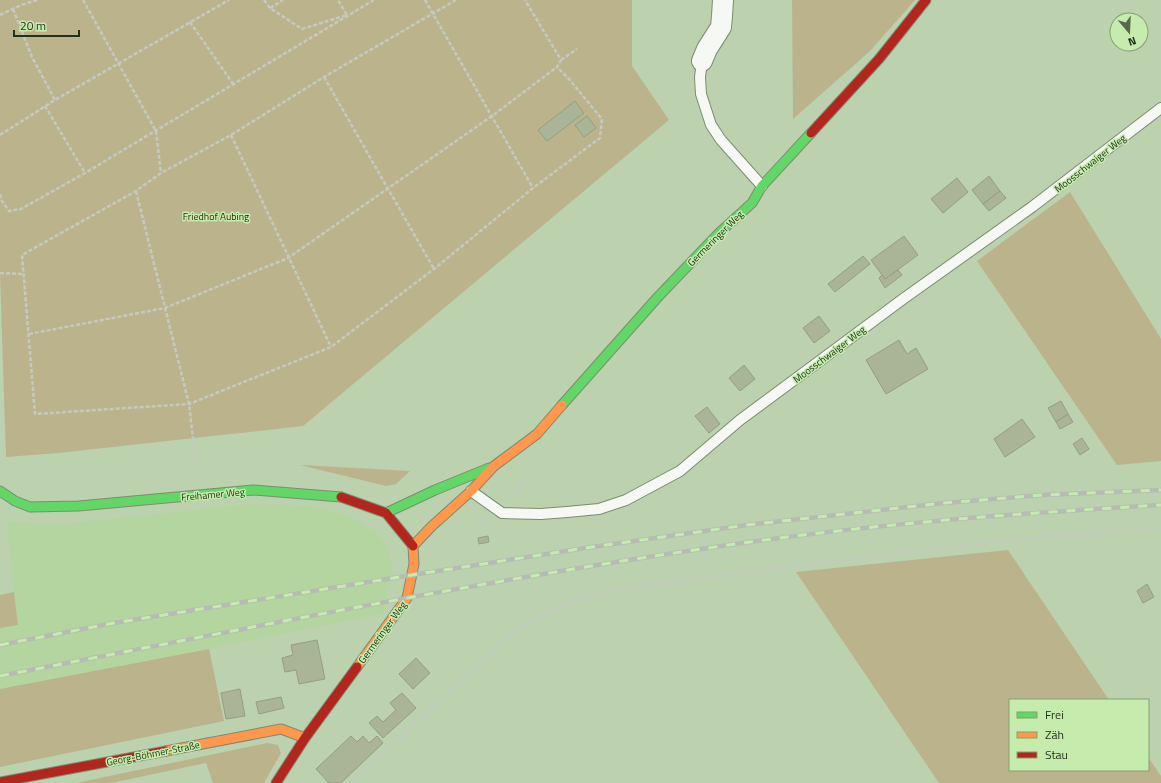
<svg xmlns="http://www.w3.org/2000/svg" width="1161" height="783" font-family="'Titillium Web',sans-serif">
<rect width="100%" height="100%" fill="#bcd1ae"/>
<!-- built -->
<path fill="#b5d5a0" d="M252,504L310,506L346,515L374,530L386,545L392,567L384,613L209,649L0,689V628L17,624L7,522L63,524Z"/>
<!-- green -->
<g fill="#bbb38c">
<path d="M0,0H632V66L669,120L303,426L58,453L6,457L0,273Z"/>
<path d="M792,0H915L870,51L793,119Z"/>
<path d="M1070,192L1161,339V461L1117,465L977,261Z"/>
<path d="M300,465L410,471L396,484L386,486Z"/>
<path d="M1008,550L1109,700H1010V770H1148V757L1161,776V783H939L796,572Z"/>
<path d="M14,592L18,625L0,628V595Z"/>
<path d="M209,649L224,721L0,767V689Z"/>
<path d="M267,743L278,745L281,753L264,783H213L206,763L111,783H76Z"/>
</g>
<!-- building -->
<g fill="#aab598" stroke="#949f81">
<path d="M575,101L584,113L547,141L538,130Z"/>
<path d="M587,116L596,128L584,137L575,125Z"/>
<path d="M989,176L1000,191L983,204L972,190Z"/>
<path d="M957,178L968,192L943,213L931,199Z"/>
<path d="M1000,191L1006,198L989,211L983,204Z"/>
<path d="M904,236L918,255L885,279L871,260Z"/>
<path d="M863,256L870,264L835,292L828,284Z"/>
<path d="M898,270L902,275L885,288L879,278L882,275L885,279Z"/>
<path d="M819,316L830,331L814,343L803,328Z"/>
<path d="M899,340L907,354L916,348L928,369L886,394L866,360Z"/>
<path d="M744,365L755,379L740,391L729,378Z"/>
<path d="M1061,401L1068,414L1056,422L1048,408Z"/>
<path d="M707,407L720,424L709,433L695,416Z"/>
<path d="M1068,414L1073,422L1060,429L1056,422Z"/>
<path d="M1022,419L1035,437L1005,457L994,439Z"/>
<path d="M1082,438L1089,449L1080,455L1073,444Z"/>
<path d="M488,536L489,542L479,544L478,538Z"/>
<path d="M1147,584L1154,597L1143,603L1137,591Z"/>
<path d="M317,640L325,679L299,684L296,670L285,672L282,658L293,655L291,645Z"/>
<path d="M416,658L430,673L413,689L399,674Z"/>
<path d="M240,689L245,716L226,719L221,693Z"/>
<path d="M402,693L416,708L383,738L369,723L377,716L383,722L396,710L390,703Z"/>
<path d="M281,697L284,708L259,714L256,702Z"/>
<path d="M351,736L357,742L363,736L369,743L377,736L383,743L341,783H329L316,769Z"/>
</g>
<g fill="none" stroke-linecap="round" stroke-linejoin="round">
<!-- lane casing -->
<g stroke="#7c8c72" stroke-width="12">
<g id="lane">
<path d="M702,61L700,77L701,94L711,125L721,140L762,186"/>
<path d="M471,491L502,513L541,514L567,512L599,509L626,500L680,471L740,420L903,299L1032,207L1161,108"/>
</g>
</g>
<!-- street casing -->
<g stroke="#7c8c72" stroke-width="22">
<path id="street" d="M702,61L707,49L721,27L722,16L723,0"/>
</g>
<!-- fast casing -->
<g stroke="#7c8c72" stroke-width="11">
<g id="fast">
<path d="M562,405L657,298L719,233L752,203L762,186L811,133"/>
<path d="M0,491L15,501L30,507L79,506L253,490L341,497"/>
<path d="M386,513L435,490L489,468"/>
</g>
</g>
<!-- slow casing -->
<g stroke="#7c8c72" stroke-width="11">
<g id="slow">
<path d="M357,667L407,598L414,564L413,546L432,526L471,491L494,466L537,434L562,405"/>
<path d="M166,751L281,729L305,738"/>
</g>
</g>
<!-- jam casing -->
<g stroke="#7c8c72" stroke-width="11">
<g id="jam">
<path d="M811,133L879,59L926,0"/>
<path d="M341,497L386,513L413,546"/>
<path d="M0,782L166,751"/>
<path d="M276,783L305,738L357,667"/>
</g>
</g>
<!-- path -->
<g stroke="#c4cac0" stroke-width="2.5" stroke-dasharray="4 2" stroke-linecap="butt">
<path d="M83,0L156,131L161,173"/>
<path d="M264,0L270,8L302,29L347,15L338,0"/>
<path d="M425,0L533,188"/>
<path d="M456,0L324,77L231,135L161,173L136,191L22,255L35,414L189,404L331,347L434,269L533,188L600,138L602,119L569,79L557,67"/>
<path d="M270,8L283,0"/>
<path d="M13,9L32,57L55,100"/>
<path d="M0,15L21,5L37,0"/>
<path d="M190,22L233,84"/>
<path d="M561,60L577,49"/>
<path d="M324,77L434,269"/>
<path d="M45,106L85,173"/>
<path d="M0,135L55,100L229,0"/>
<path d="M231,135L331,347"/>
<path d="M136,191L189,404L197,473"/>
<path d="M0,194L2,201L9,211L21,209L85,173L374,0"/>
<path d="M0,273L24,274"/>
<path d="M29,334L165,308L288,258L492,116L557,67L561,60L525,0"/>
<path d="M513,498L529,469"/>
<path d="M471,522L484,520"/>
<path d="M351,783L514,632L544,614L580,598L629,588L844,560L1010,540L1161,528"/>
</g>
<!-- lane -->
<use href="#lane" stroke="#f5f8f3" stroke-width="10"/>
<!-- street -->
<use href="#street" stroke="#f5f8f3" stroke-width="20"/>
<!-- fast -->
<use href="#fast" stroke="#63d668" stroke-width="9"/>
<!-- slow -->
<use href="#slow" stroke="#ff974d" stroke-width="9"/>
<!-- jam -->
<use href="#jam" stroke="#b3261e" stroke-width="9"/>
<!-- rail casing -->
<g stroke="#b7bcb3" stroke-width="4.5">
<g id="rail">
<path d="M0,645L114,623L412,575L592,547L747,525L944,503L1042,495L1161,490"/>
<path d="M0,676C249,628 498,577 750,542C886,523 1023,513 1161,505"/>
</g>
</g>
<!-- rail -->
<use href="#rail" stroke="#c5ecad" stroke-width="3" stroke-dasharray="9" stroke-linecap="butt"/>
</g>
<g text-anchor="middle" stroke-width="3" stroke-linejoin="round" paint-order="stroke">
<!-- street labels -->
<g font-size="10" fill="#223118" stroke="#c5ecad">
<text transform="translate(1090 163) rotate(-38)" y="4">Moosschwaiger Weg</text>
<text transform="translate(715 238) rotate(-45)" y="4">Germeringer Weg</text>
<text transform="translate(829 354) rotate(-37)" y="4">Moosschwaiger Weg</text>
<text transform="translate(213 494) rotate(-5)" y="4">Freihamer Weg</text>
<text transform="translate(382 632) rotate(-54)" y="4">Germeringer Weg</text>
<text transform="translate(153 753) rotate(-11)" y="4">Georg-Böhmer-Straße</text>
</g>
<!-- park labels -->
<g font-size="10" fill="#3c280c" stroke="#c5ecad">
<text x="216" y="220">Friedhof Aubing</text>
</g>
</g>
<!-- legend -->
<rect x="1009" y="699" width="140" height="72" fill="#c5ecad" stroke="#84a171"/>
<rect x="1017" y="712" width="20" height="6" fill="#63d668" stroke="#84a171"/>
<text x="1045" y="719" font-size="12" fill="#223118">Frei</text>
<rect x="1017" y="732" width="20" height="6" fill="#ff974d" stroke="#84a171"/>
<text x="1045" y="739" font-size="12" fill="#223118">Zäh</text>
<rect x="1017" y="752" width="20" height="6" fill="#b3261e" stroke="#84a171"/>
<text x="1045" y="759" font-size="12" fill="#223118">Stau</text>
<!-- north arrow -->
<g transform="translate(1129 32) rotate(161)"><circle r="19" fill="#c5ecad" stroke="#84a171"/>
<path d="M0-3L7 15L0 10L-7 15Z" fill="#58694c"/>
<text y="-6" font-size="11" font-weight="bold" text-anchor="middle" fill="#223118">N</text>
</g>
<!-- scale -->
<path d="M14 30v6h65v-6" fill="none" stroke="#223118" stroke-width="2"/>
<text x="20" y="30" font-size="12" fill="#223118" stroke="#c5ecad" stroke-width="3" paint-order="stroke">20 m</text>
</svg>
